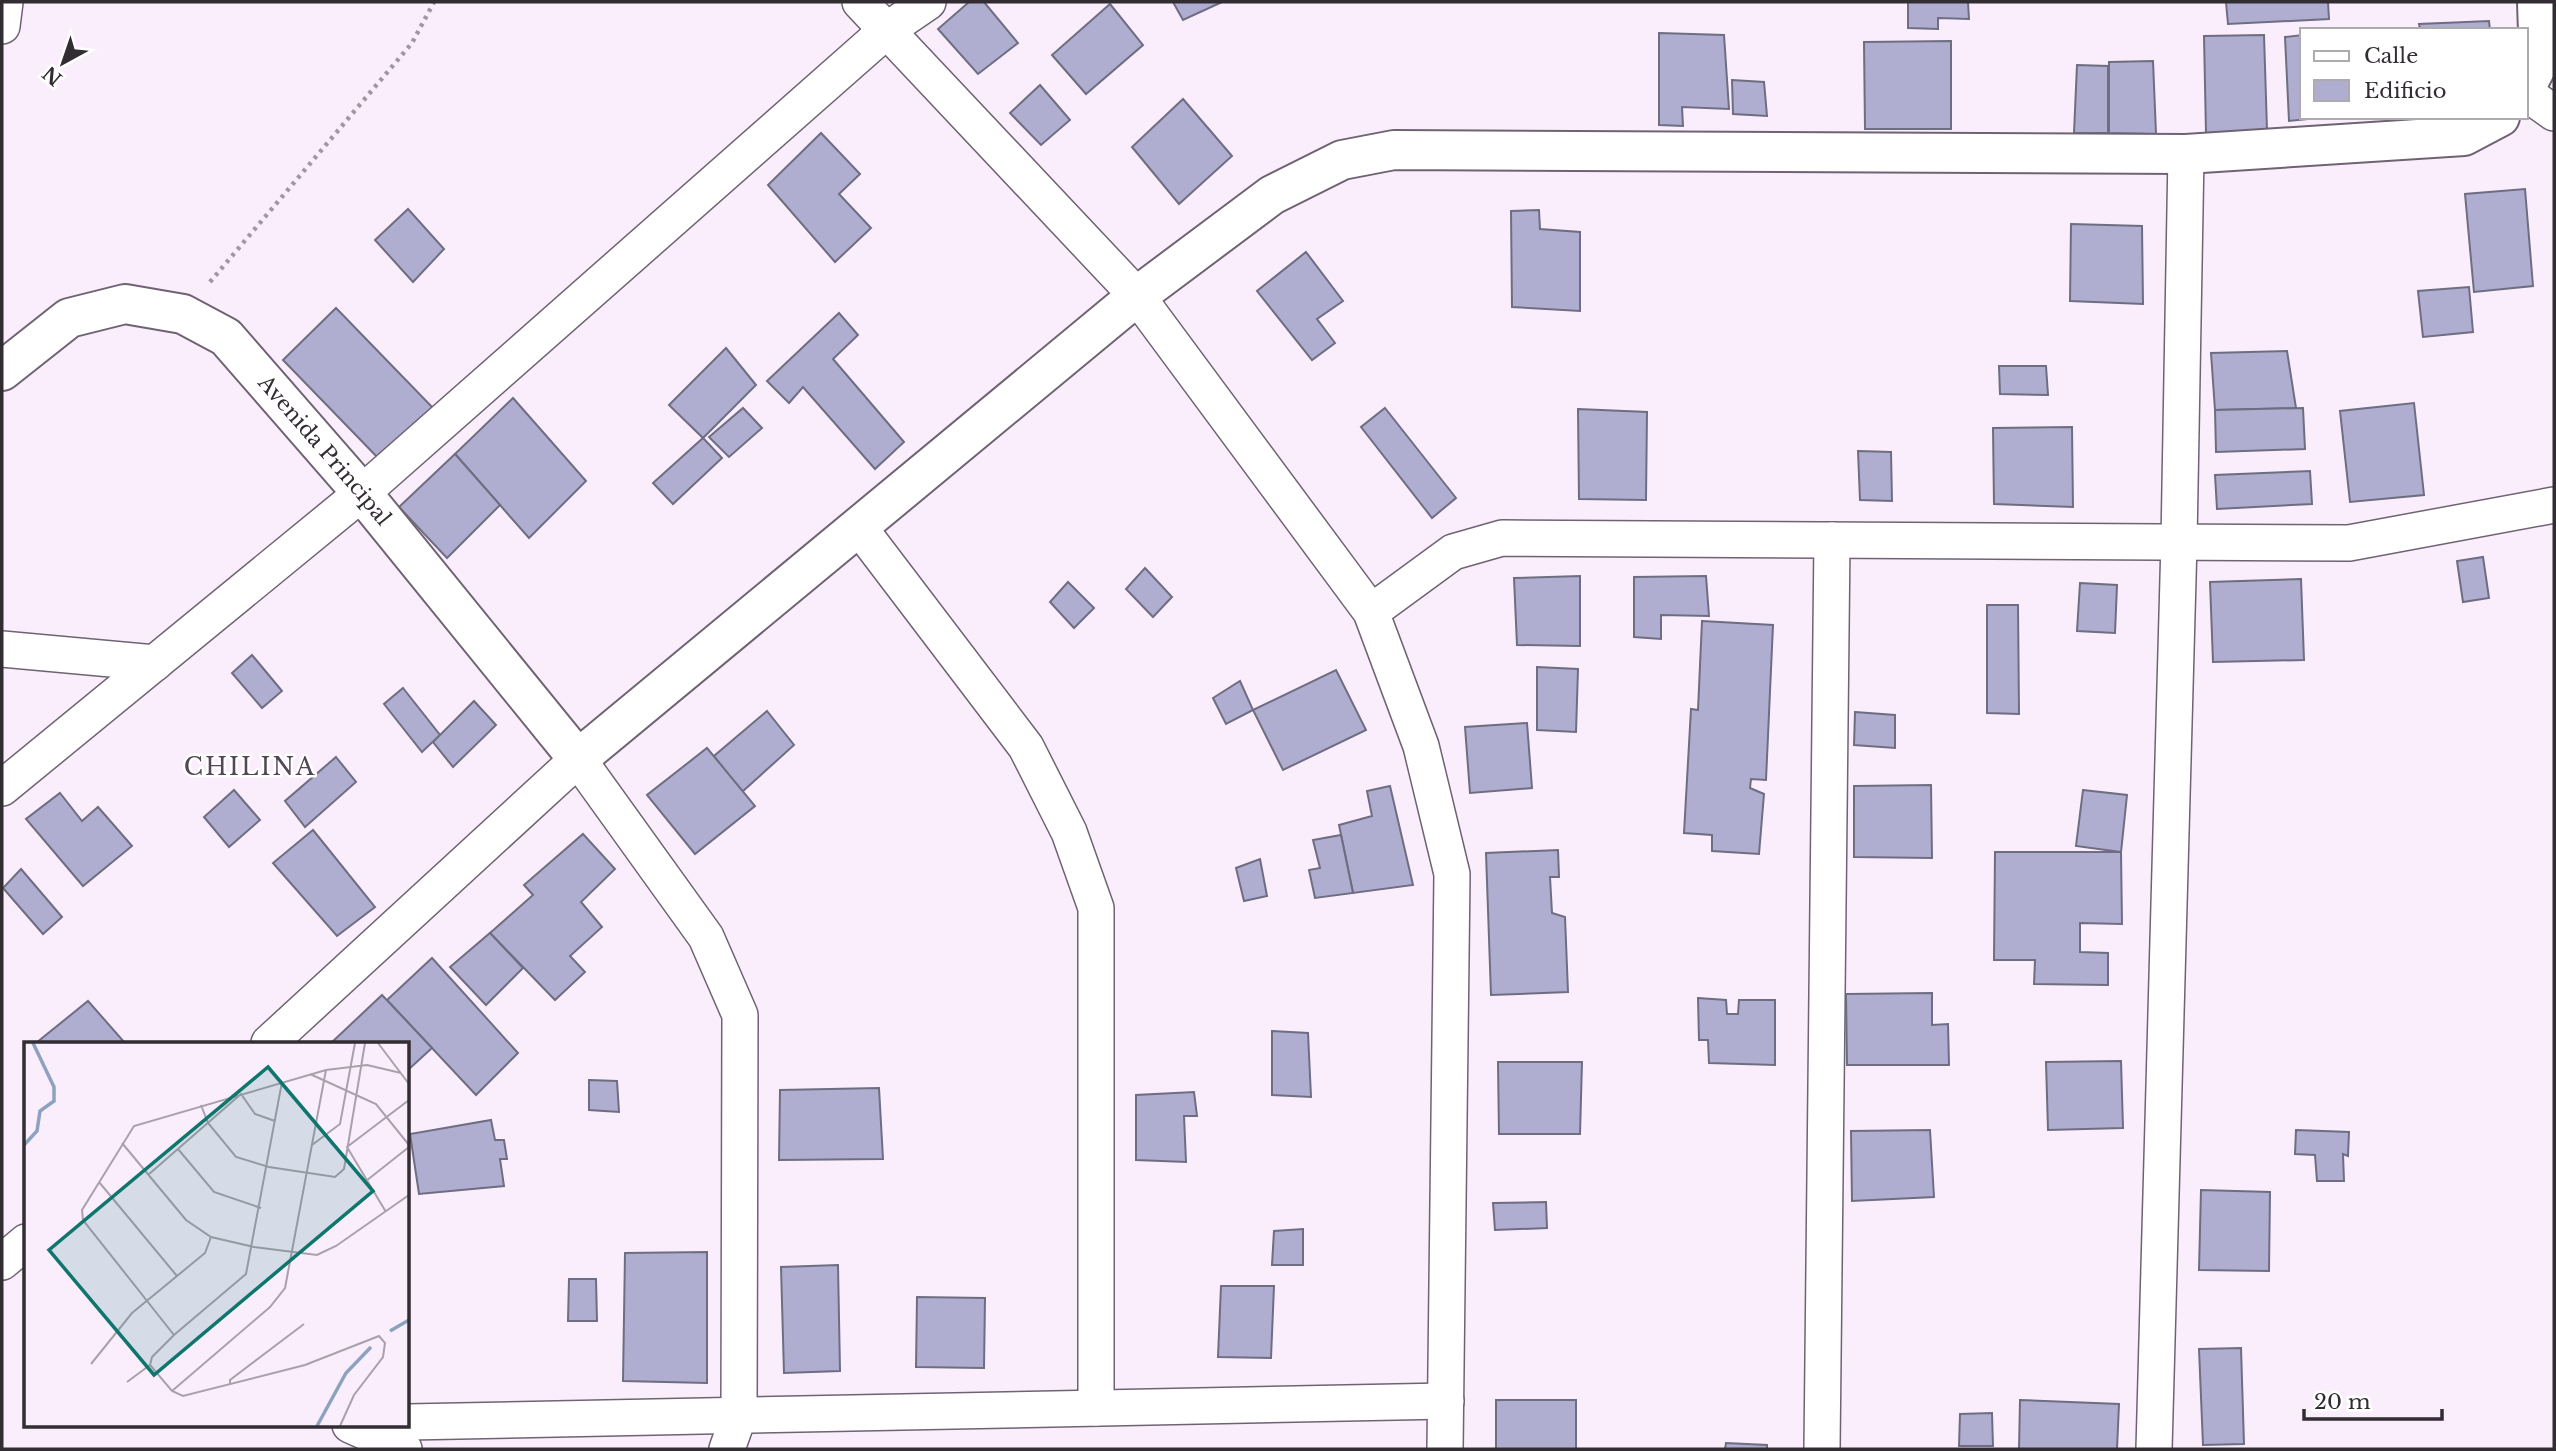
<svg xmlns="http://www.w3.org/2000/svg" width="2556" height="1451" font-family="'Libre Baskerville',serif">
<rect width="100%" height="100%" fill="#faeefd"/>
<!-- building -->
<g fill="#b0aed0" stroke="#6e6d81" stroke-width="2">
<path d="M969,2H984L1018,43L978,74L938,29Z"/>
<path d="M1173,2H1222L1183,20Z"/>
<path d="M1908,2H1968L1969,19L1938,18V29L1908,28Z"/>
<path d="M2226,2H2328L2329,19L2228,24Z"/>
<path d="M1110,4L1143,45L1086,94L1052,55Z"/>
<path d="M2489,21L2490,30H2420L2419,24Z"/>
<path d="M1659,33L1724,35L1729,109L1682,107L1683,126L1659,125Z"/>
<path d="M2264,35L2267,130L2206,133L2204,36Z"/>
<path d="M2302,35V117H2328L2289,121L2285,37Z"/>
<path d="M1951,41V129H1865L1864,42Z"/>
<path d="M2153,61L2156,134L2109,133V62Z"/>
<path d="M2077,65L2108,66V133H2074Z"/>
<path d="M1732,80L1764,82L1767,116L1733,114Z"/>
<path d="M1040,85L1070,120L1041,145L1010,113Z"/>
<path d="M1183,99L1232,156L1179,204L1132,147Z"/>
<path d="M821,133L860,174L839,194L871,228L835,262L768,185Z"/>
<path d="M2525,189L2533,286L2474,292L2465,194Z"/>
<path d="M408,209L444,249L413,282L375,240Z"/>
<path d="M1539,210L1540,229L1580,232V311L1512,307L1511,211Z"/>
<path d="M2071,224L2142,226L2143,304L2070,301Z"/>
<path d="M1306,252L1343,301L1317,319L1335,343L1312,360L1257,291Z"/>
<path d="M2469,287L2473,332L2423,337L2418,291Z"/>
<path d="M336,308L434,409L381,461L283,360Z"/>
<path d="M839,313L858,335L833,359L904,442L875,469L803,387L789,403L767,381Z"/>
<path d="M726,348L756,385L703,438L669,405Z"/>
<path d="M2287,351L2296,408L2215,410L2211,353Z"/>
<path d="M1999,366H2046L2048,395L2000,394Z"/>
<path d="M513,398L586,481L529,538L455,454Z"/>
<path d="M2414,403L2424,495L2350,502L2340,411Z"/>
<path d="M743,408L762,428L729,457L709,437Z"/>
<path d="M1385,408L1456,498L1432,518L1361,427Z"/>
<path d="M2303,408L2305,449L2216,452L2215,410Z"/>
<path d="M1578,409L1647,412L1646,500L1579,499Z"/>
<path d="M2072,427L2073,507L1994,504L1993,428Z"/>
<path d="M703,438L722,458L673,504L653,483Z"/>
<path d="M1858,451L1891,452L1892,501L1860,500Z"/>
<path d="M455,454L500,505L447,558L399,507Z"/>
<path d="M2310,471L2312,504L2217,509L2215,475Z"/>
<path d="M2483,557L2489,598L2463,602L2457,561Z"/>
<path d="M1145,568L1172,597L1153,617L1126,589Z"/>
<path d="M1580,576V646L1517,645L1514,578Z"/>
<path d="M1706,576L1709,616L1661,615V639L1634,637V577Z"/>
<path d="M2301,579L2304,660L2213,662L2210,582Z"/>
<path d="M1068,582L1094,608L1074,628L1050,602Z"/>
<path d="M2080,583L2117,585L2115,633L2077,631Z"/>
<path d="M1987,605H2018L2019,714L1987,713Z"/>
<path d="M1702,621L1773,625L1766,780L1751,779L1750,788L1764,794L1759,854L1712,851V835L1684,833L1691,709L1698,710Z"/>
<path d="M252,655L282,691L262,708L232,673Z"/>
<path d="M1537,667L1578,669L1576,732L1537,730Z"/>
<path d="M1336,670L1366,730L1283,770L1253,710Z"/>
<path d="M1240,681L1253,710L1226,724L1213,698Z"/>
<path d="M403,688L440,735L422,752L384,704Z"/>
<path d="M474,701L496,725L453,767L433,742Z"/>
<path d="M767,711L794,745L742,792L714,756Z"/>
<path d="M1855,712L1895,715V748L1854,745Z"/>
<path d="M1527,723L1532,788L1470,793L1465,727Z"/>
<path d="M707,748L755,806L695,854L647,795Z"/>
<path d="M336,757L356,782L305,827L285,801Z"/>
<path d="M1931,785L1932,858L1854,857V786Z"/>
<path d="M1390,786L1413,885L1353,893L1339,825L1372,816L1367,791Z"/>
<path d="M234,790L260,820L229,847L204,817Z"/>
<path d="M2083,790L2127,795L2121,852L2076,846Z"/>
<path d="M60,793L82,821L98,807L132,846L83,886L26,819Z"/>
<path d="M313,830L375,907L337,936L273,863Z"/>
<path d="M583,834L615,869L581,902L602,927L570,956L585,972L555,1000L490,933L533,895L524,885Z"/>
<path d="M1341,835L1353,893L1315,898L1309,870L1320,868L1313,840Z"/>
<path d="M1558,850L1559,877H1550L1552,913L1565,917L1568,992L1491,995L1486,853Z"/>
<path d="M1995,852H2121L2122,924L2080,923V952L2108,953V985L2034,984L2035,960H1994Z"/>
<path d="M1260,859L1267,896L1244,901L1236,868Z"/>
<path d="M21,869L62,917L43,934L3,888Z"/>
<path d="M490,933L523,968L486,1005L450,967Z"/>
<path d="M432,958L518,1053L476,1095L387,1000Z"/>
<path d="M1932,993V1025L1948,1024L1949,1065H1847L1846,994Z"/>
<path d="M382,995L432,1048L408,1070V1043H331Z"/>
<path d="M1698,998L1726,1000L1727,1014H1738L1739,1000H1775V1065L1709,1063L1708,1040H1699Z"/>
<path d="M88,1001L125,1043H36Z"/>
<path d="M1272,1031L1308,1033L1311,1097L1272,1095Z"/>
<path d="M2121,1061L2123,1128L2048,1130L2046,1062Z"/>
<path d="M1498,1062H1582L1580,1134H1499Z"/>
<path d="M589,1080L617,1081L619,1112L589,1110Z"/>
<path d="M879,1088L883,1159L779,1160L780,1090Z"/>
<path d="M1194,1092L1197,1116H1184L1186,1162L1136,1160V1095Z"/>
<path d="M491,1120L495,1140H504L507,1159H500L504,1186L419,1194L410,1134Z"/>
<path d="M1930,1130L1934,1197L1852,1201L1851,1131Z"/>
<path d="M2296,1130L2349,1132L2348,1156L2343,1154L2344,1181H2317L2315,1155L2295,1154Z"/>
<path d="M2201,1190L2270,1192L2269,1271L2199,1270Z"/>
<path d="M1546,1202L1547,1228L1495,1230L1493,1203Z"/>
<path d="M1303,1229V1265H1272L1274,1231Z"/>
<path d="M707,1252V1383L623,1381L625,1253Z"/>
<path d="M838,1265L840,1371L784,1373L781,1267Z"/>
<path d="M569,1279H596L597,1321H568Z"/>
<path d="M1221,1286H1274L1271,1358L1218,1357Z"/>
<path d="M917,1297L985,1298L984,1368L916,1367Z"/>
<path d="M2241,1348L2244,1444L2203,1445L2199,1349Z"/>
<rect x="1496" y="1400" width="80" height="49"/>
<path d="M2020,1400L2119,1404L2117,1449H2019Z"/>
<path d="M1992,1413L1993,1446H1959L1960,1414Z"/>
<path d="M1726,1443L1767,1445V1449H1725Z"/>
</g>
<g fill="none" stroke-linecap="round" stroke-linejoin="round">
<!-- street casing -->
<g stroke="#6f6373" stroke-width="38">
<g id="street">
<path d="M860,2L1137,296L1371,612L1421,746L1452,874L1445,1449"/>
<path d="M2,26L5,2"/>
<path d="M2526,93L2554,113"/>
<path d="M858,526L1026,747L1069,832L1096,908V1408"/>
<path d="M1371,612L1453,552L1502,538L2349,543L2554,505"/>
<path d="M2,649L155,663"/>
<path d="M2,788L362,493L887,30L928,2"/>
<path d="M269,1043L578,759L706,937L740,1015L739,1415L727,1449"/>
<path d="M2,1262L26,1242"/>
<path d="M408,1422L1446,1401"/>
<path d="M350,1425L404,1449"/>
<path d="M1822,1449L1832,540"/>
<path d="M2154,1449L2179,542L2186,154"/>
</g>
</g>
<!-- secondary casing -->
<g stroke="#6f6373" stroke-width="42">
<g id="secondary">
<path d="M2526,87L2539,62L2537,2"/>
<path id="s1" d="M2,371L69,318L125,304L183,314L226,337L362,493L578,759L1137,296L1272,195L1342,160L1394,150L2186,154L2464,136L2500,117"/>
</g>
</g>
<!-- path -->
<path stroke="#a197a3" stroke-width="4.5" stroke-dasharray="3.5 5" stroke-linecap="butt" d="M210,282L412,43L434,2"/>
<!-- street -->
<use href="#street" stroke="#fff" stroke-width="35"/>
<!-- secondary -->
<use href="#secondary" stroke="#fff" stroke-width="38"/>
</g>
<g text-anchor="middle" stroke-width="5" stroke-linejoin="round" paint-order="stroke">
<!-- street labels -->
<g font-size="21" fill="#322c33" stroke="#fff">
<text dy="7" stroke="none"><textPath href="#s1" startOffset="401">Avenida Principal</textPath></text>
</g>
<!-- quarter labels -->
<g font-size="24" letter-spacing="2" fill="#534757" stroke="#fff">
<text x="250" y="775">CHILINA</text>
</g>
</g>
<!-- overview -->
<g transform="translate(24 1042)">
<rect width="385" height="385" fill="#faeefd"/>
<path fill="none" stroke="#8da2bf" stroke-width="3.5" d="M0,103L13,89L16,69L30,59V45L9,1M366,289L385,278M293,384L322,331L347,305"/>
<path fill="none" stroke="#aaa0ac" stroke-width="2" d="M354,1L385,42M286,32L352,62L385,103M258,40L222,232L150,293L128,315L126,323L148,349L159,354L281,323L355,294L361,301L359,315L330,353L316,384M177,63L184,81L212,115L245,125L311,135L320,127L341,1M98,101L162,178L187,195L230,205L293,213L312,204L385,153M288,103L316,82L331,1M154,107L190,150L237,166M124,133L217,52L231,72L251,79M342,139L385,105M75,140L153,234M362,170L323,105L385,58M150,293L59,178L58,168L110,84L302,28L343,23L377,31M67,322L108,271L181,211L187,195M103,340L126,323M206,343V338L280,282M148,349L246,265L261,246L302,28"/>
<path fill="#0f766e" fill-opacity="0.15" stroke="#0f766e" stroke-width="3.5" d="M244,25L349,149L130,333L25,208Z"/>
<rect width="385" height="385" fill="none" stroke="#322c33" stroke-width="3.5"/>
</g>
<!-- border -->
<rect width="2556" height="1451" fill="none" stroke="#322c33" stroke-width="7"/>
<!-- legend -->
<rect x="2300" y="28" width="228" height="91" fill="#ffffff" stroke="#adabad" stroke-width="2"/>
<rect x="2314" y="51" width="35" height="10" fill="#ffffff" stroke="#adabad" stroke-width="2"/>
<text x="2364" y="63" font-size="21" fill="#322c33">Calle</text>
<rect x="2314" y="80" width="35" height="21" fill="#b0aed0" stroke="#adabad" stroke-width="2"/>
<text x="2364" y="98" font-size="21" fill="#322c33">Edificio</text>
<!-- north arrow -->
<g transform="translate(63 63) rotate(220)" stroke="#ffffff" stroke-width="5" paint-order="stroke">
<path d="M0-5L12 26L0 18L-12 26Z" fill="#322c33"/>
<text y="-10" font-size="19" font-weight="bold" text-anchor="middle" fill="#322c33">N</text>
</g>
<!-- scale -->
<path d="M2304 1409v10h138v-10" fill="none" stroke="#322c33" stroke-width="3.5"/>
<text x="2314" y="1409" font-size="21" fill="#322c33" stroke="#ffffff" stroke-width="5" paint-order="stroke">20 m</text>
</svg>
